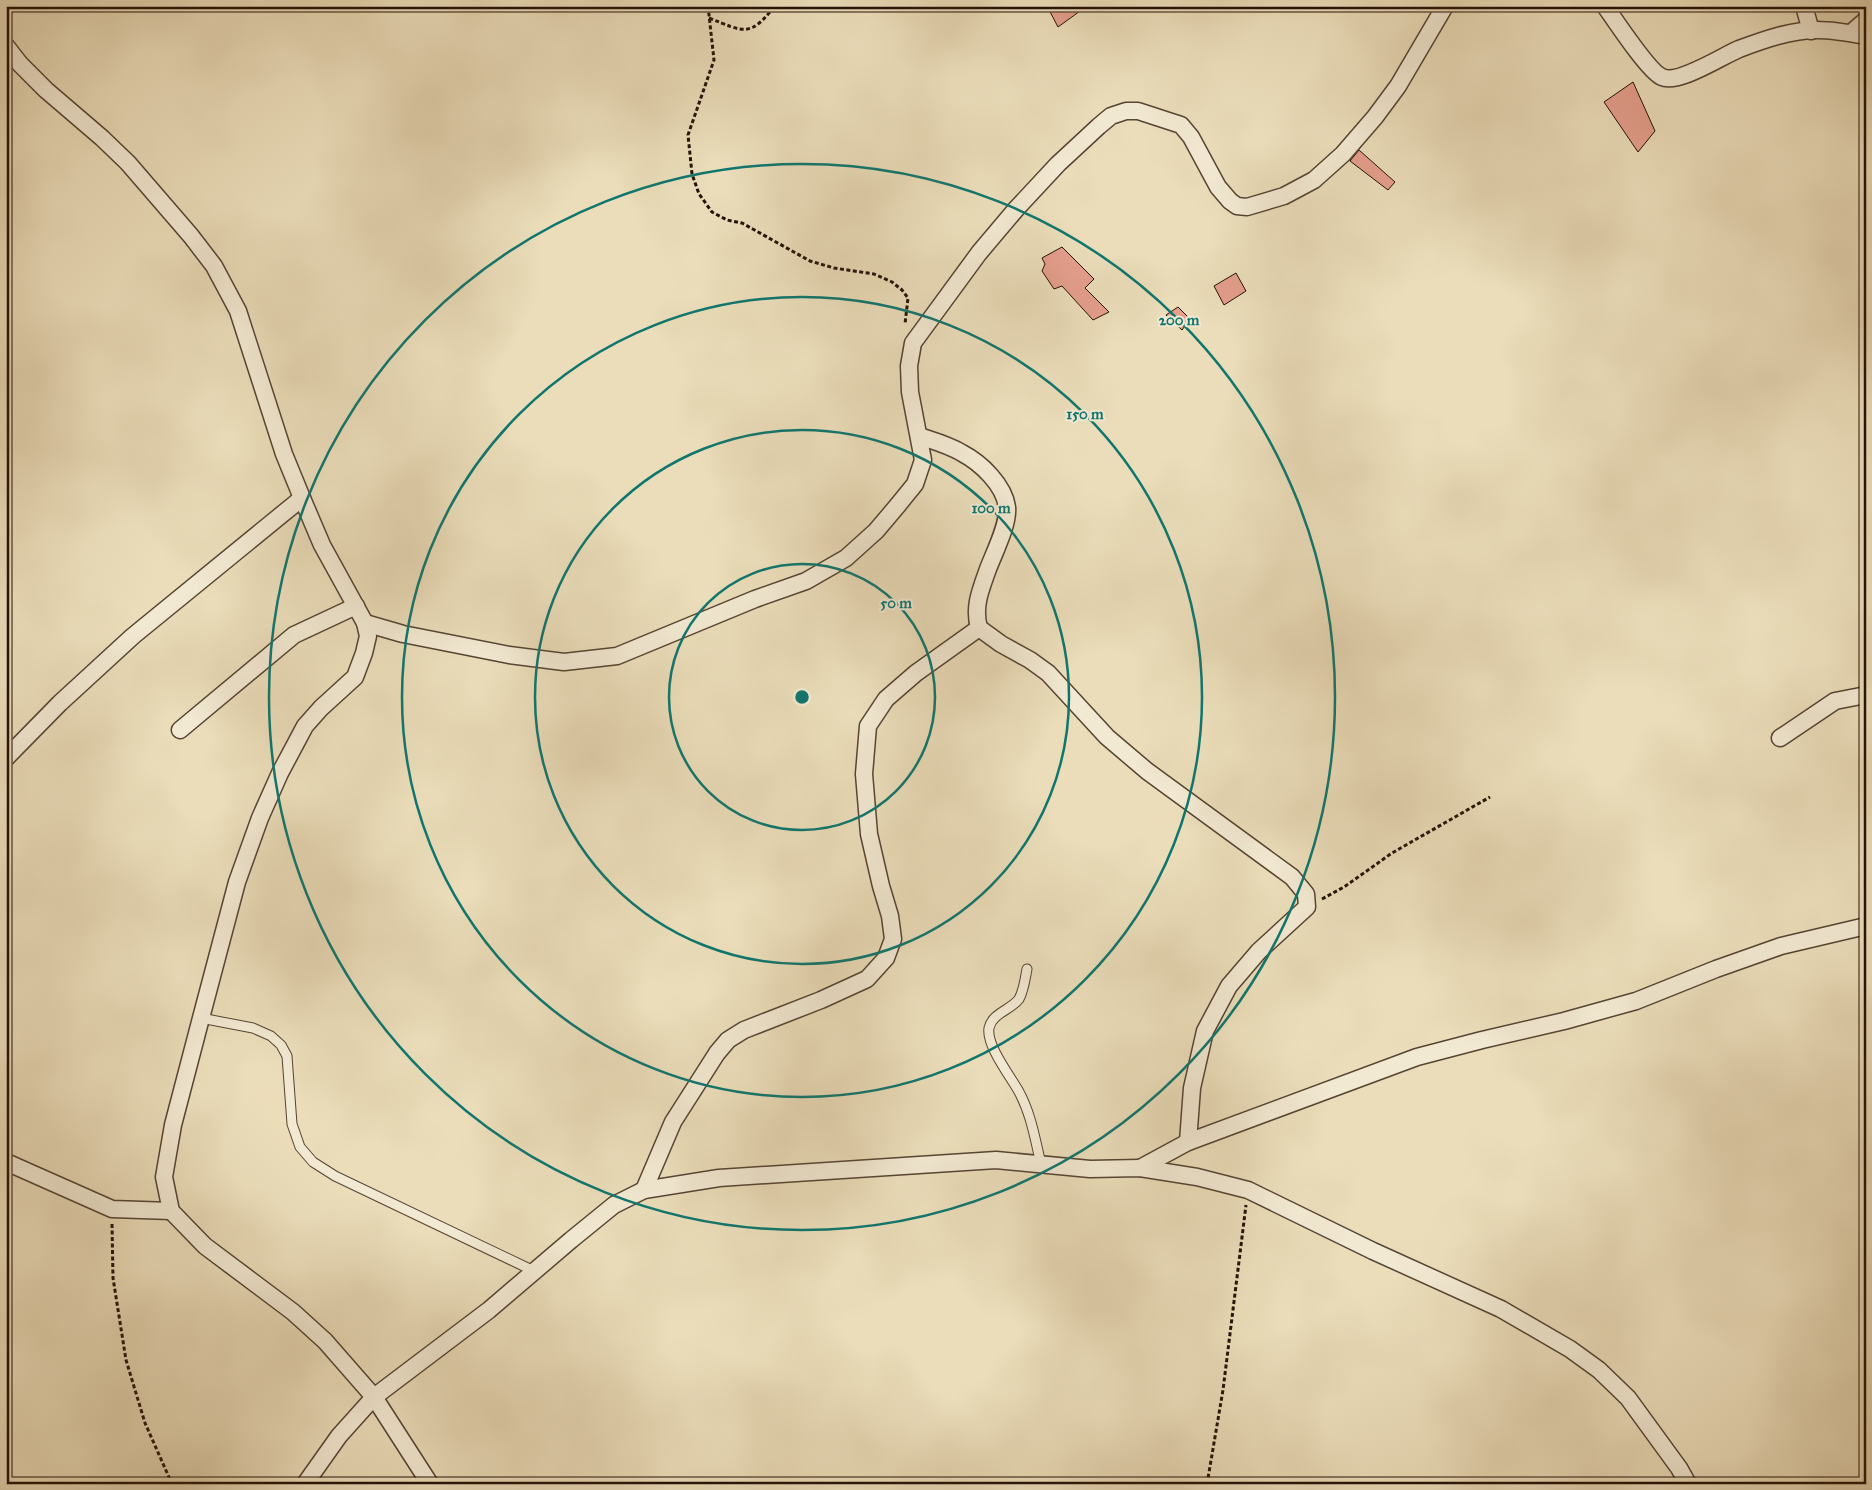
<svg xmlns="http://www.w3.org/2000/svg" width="1872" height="1490" font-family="'IM FELL Great Primer',serif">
<rect width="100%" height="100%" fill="#ebddba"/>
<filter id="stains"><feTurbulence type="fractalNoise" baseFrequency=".004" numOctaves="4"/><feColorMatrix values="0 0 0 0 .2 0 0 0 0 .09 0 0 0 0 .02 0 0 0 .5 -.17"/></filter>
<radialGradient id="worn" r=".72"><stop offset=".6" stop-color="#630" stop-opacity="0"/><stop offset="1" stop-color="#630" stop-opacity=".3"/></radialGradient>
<!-- building -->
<g fill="#e59f8d" stroke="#241106">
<path d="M1047,6H1087L1058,27Z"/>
<path d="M1633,82L1655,131L1638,152L1604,102Z"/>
<path d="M1359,150L1395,182L1388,190L1350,161Z"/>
<path d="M1062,247L1094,279L1085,288L1109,312L1093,320L1062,286L1054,289L1042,271L1045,264L1042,258Z"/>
<path d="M1236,273L1246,291L1224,305L1214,286Z"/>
<path d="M1178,307L1190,319L1182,330L1166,315Z"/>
</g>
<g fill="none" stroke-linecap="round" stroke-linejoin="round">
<!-- service casing -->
<g stroke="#564433" stroke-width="11">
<g id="service">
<path d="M1027,969C1025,979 1024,990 1019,999C1011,1010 992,1013 989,1028C986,1045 1010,1076 1018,1090C1031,1113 1035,1139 1041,1164"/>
<path d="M201,1018L253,1028L271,1036L281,1045L287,1056L292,1124L300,1147L313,1162L335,1176L534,1271"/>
</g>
</g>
<!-- minor casing -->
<g stroke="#564433" stroke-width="19">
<g id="minor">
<path d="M1605,6C1615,20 1649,72 1662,77C1678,85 1722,56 1739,49C1763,40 1791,30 1817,30C1833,30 1850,33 1866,36"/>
<path d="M1804,6L1811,31"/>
<path d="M1851,33L1866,20"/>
<path d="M6,46L20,64L46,90L102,138L128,163L191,236L214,266L238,311L284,454L302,498L322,545L365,623L368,636L364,653L355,677L321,708L305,726L280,773L260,818L237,882L201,1018L173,1125L164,1177L171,1211L205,1246L293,1312L325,1341L374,1397L430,1484"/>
<path d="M919,436C934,441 949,445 962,453C981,463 1004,485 1007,507C1009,524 994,553 988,569C981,589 973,606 979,628L1001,644L1030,660L1048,673L1107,737L1147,771L1292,877L1306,894L1307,907L1259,951L1229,986L1205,1031L1192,1088L1188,1142"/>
<path d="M365,623L403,634L509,655L564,662L617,656L755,599L806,581L846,558L876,531L898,505L915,484L923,460L910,392L909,366L913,343L979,253L1017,208L1058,164L1099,126L1111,116L1126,111H1138L1181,125L1191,137L1218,187L1230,201L1237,206L1247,207L1284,196L1314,180L1343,154L1375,117L1398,86L1445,6"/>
<path d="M180,730L294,635L356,606"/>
<path d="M1780,738L1835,701L1866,695"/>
<path d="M6,758L60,703L133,636L302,498"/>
<path d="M6,1162L112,1209L171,1211"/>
<path d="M1140,1168L1188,1142L1417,1057L1482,1040L1564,1021L1636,1001L1716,969L1781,946L1866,926"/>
<path d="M644,1190L673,1122L717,1053L728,1040L744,1030L821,1000L867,979L886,958L893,939L890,916L881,886L869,834L864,774L868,726L886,699L916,673L979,628"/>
<path d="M305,1484L339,1436L374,1397L489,1310L571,1240L614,1205L644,1190L719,1178L996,1160L1090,1169L1140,1168L1197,1177L1248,1190L1373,1251L1501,1309L1570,1349L1599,1370L1628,1398L1679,1468L1688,1484"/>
</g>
</g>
<!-- path -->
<g stroke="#241106" stroke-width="3" stroke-dasharray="4 2.5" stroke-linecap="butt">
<path d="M708,6L714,60L688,135L692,174L699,194L712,212L727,220L742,223L810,261L834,268L874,274L892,282L902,290L908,298L905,324"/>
<path d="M709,18C745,32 749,38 775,6"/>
<path d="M1322,899L1344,887L1392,853L1490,797"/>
<path d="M112,1224L113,1278L126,1360L145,1423L172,1484"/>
<path d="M1207,1484L1223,1390L1246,1205"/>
</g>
<!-- service -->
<use href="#service" stroke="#f2e9d2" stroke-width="9"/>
<!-- minor -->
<use href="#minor" stroke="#f2e9d2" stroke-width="16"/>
</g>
<!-- distance rings -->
<g fill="none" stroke="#0f766e" stroke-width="2.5">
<circle cx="802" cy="697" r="133"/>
<circle cx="802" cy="697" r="267"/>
<circle cx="802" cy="697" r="400"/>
<circle cx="802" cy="697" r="533"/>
</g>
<circle cx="802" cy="697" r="8" fill="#0f766e" stroke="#f2e9d2" stroke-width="2.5"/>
<g font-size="15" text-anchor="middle" font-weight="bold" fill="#0f766e" stroke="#f2e9d2" stroke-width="4" stroke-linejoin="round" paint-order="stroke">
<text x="1179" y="325">200 m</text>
<text x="1085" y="419">150 m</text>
<text x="991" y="513">100 m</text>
<text x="896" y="608">50 m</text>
</g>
<!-- margin -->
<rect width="1872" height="1490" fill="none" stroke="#ebddba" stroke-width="25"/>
<rect x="8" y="8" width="1857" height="1475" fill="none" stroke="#241106" stroke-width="2.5"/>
<rect x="12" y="12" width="1847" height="1465" fill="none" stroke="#241106"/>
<rect width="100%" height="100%" filter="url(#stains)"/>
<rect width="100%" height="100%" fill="url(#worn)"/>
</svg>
